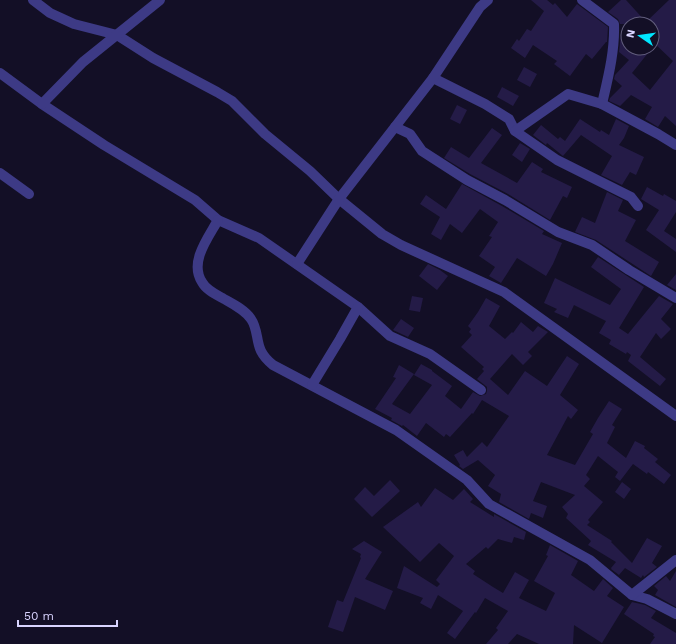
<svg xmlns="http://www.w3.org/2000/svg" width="676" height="644" font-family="'Work Sans',sans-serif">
<rect width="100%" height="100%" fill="#130f26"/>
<!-- building -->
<g fill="#241b47">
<path d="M531,0H547L553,5L555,3L567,17L577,4L608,27L607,42H606L592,59L586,54L570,76L554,64L557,61L533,45L525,58L511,48L517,39L519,41L527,29L531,31L544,11Z"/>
<path d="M621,0H626L646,22L669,0H676V126L665,116L658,127L645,119L652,107L631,95L620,106L609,101L610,98L622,86L614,79L615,75L629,60L619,52L621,34L628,40V48H652L632,73L650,90L673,61L652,41V24H620L618,19L608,12Z"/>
<path d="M524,67L537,74L530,87L517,80Z"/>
<path d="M502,87L519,96L513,106L497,97Z"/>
<path d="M457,105L467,110L460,124L450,119Z"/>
<path d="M580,119L600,132L601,130L609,135L616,119L629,126L624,138L619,145L644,157L636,175L630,172L622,185L601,175L612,156L581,135L563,156L547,143L546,145L533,135L541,125L558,139L560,137L565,141Z"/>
<path d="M492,128L502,135L481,163L517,183L532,162L543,169L541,172L572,187L567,198L563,196L550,220L508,194L470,174L444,158L451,147L469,158Z"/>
<path d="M520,143L530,149L522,162L512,155Z"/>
<path d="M462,184L502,206L544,231L542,234L562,243L553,264L546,276L517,258L501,283L489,276L495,267L479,256L492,237L489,236L498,222L480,209L462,233L450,224L441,240L431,234L440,217L420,204L426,195L446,209Z"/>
<path d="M647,187L663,196L664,194L676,201V212L664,231L676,239V252L646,230L659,210L641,199Z"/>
<path d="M607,192L623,200L618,211L636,220L625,241L659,262L651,276L596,240L575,232L582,217L595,223Z"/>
<path d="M598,257L644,287L619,328L628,334L659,296L673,304L661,319L671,329L661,339L656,333L640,357L666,379L660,386L628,361L631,355L627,352L626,354L609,344L611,340L599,333L606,321L574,305L568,318L554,312L557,309L544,303L555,278L610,305L621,289L591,267Z"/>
<path d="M428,264L440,270L448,276L437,290L419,276Z"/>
<path d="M676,274V290L667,285Z"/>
<path d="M412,296L423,298L420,312L409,310Z"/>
<path d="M486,298L500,306L489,326L505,339L512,332L513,333L521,322L533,332L538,326L548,332L528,352L532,356L523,365L512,354L490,379L508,395L525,371L547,386L567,356L579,364L560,395L578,410L571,419L568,416L547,455L575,465L593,434L590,432L598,418L609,401L622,409L612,425L615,427L607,443L626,458L635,441L645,446L644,448L658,459L655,462L671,475L664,484L648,472L647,474L633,464L620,481L615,477L618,472L598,456L586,475L590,479L584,486L603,502L588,520L590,522L587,525L612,541L611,542L632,563L647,538L662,546L652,563L657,567L644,577L643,575L641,578L625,568L619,575L611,569L612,570L611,568L616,562L588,545L591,541L566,518L568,514L562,507L575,495L541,482L533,501L547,506L543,518L531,513L529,519L499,502L501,494L488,486L495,475L478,460L463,469L459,466L460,465L454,455L463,450L467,457L482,442L487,447L509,416L482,400L473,414L472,413L450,437L446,434L444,437L426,423L417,436L403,425L402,426L391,420L392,418L375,409L396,378L393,377L399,365L414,374L392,404L410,414L432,385L414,375L421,364L432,370V371L452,386L445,396L461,409L473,392L480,396L486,394L487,391V387L477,379L484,371L482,369L484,367L461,347L472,335L469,332L471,329L468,326L478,312Z"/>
<path d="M401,319L414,328L408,337L393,330Z"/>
<path d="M390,480L400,491L372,517L354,499L365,487L374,496Z"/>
<path d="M622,482L631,489L624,499L615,492Z"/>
<path d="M435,488L453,500L464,489L473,499L470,502L494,517V514L526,532L524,540L514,537L512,543L498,539L488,549L486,547L466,564L475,571L473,574L493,587L503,593L515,572L529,580L519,598L546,611L555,593L534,581L548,556L546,555L550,545L578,561L571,575L594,591L603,579L613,588L607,596L624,607L602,643L574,625L573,644H539L517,634L508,644H486L498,630L496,628L508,611L485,598L476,613L475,612L455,639L447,633L463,611L438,595L431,609L420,603L423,598L397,588L404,566L437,587L440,584L436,580L454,556L439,543L420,562L383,527L418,502L421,507Z"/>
<path d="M364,541L382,552L365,579L393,591L385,610L355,597L343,632L328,627L337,600L343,602L361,558L360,557L361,554L352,549Z"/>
<path d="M676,571V607L655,595L658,590L654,586L666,576L670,581Z"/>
<path d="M632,602L645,605L656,611L651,618L676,633V644H650L655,637L653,636L654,634L624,614Z"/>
</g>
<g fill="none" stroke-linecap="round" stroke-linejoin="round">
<!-- minor -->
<g stroke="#3d3a85" stroke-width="10">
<path d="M33,0L50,13L74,24L117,35L153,58L217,92L232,101L265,134L310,171L339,199L382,234L401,245L504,292L676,416"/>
<path d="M582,0L614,24C615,51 608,78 602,104"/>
<path d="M0,73L42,104L104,145L195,200L218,220L259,238L358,307L390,336L430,354L481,390"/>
<path d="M433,78L485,104L509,119L515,131L557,160L631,197L638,206"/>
<path d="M42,104L83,62L160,0"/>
<path d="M395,127L410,134L422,151L467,180L505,200L558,232L592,245L629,270L676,298"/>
<path d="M515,131L568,94L602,104L658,134L676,145"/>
<path d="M0,173L29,194"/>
<path d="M218,220C208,238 189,262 202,282C206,290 217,295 224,299C233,304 245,310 251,319C258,329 256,341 261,351C264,357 268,361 273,365L396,430L467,480L489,504L590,560L632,595L647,599L676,614"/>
<path d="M297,264L339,199L433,78L480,7L488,0"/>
<path d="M312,385L340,339L358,307"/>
<path d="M632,595L676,560"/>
</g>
</g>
<!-- north arrow -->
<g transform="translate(640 36) rotate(283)"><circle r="19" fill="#130f26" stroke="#625e7d"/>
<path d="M0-3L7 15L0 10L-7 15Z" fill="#00e5ff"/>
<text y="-6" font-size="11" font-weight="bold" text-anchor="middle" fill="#d9d4ff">N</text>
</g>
<!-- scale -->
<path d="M18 620v6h99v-6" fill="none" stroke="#d9d4ff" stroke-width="2"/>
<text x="24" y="620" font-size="12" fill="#d9d4ff" stroke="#130f26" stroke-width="3" paint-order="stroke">50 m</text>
</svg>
